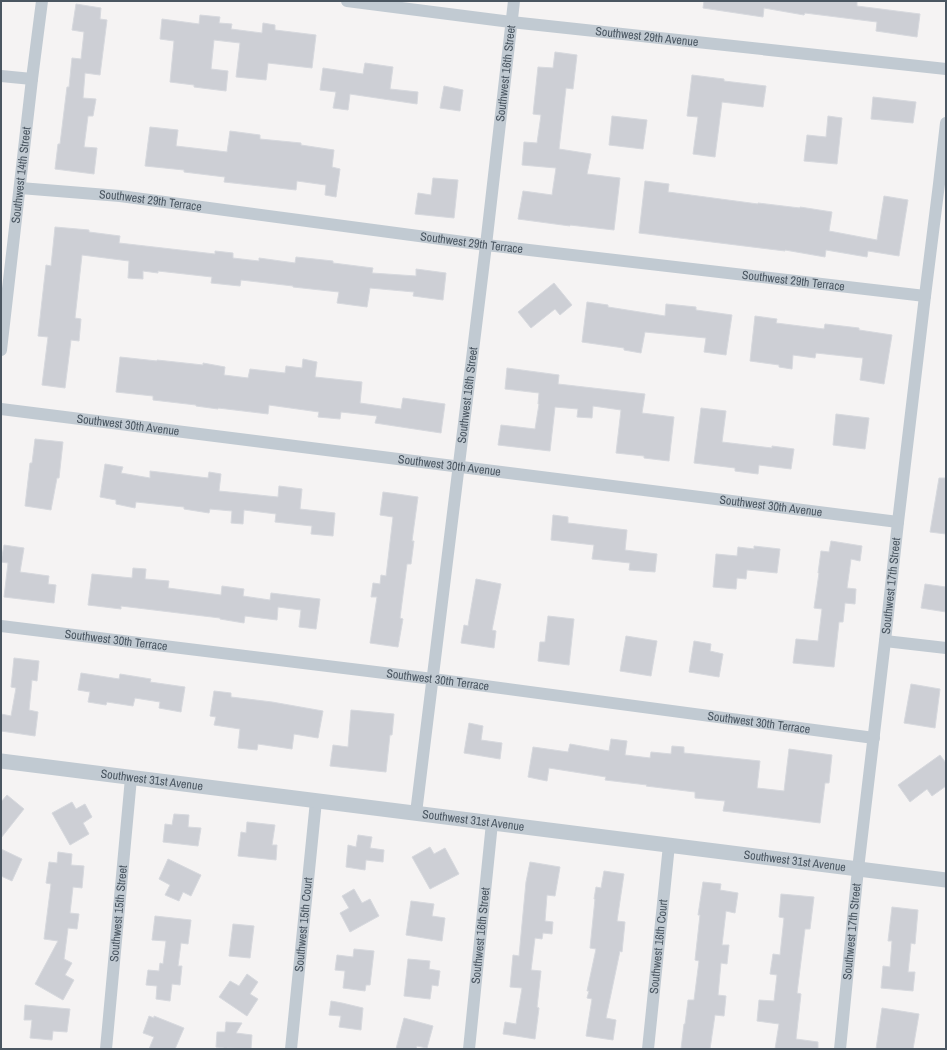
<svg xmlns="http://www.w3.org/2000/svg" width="947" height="1050" font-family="'Archivo Narrow',sans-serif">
<rect width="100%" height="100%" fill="#f5f3f3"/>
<!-- building -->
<g fill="#cdcfd5" stroke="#d7d9de">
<path d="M704,1H857V6L920,14L917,37L876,31L877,22L805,13L804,15L764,8L763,17L703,8Z"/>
<path d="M76,4L101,8L100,19L107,20L100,75L85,73L83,98L96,99L93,116H88L84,147L97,148L94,174L55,169L58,144H60L67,87H69L72,58L81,59L84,32L72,30Z"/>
<path d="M200,15L220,17L219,23L232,24L231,29L262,33L263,23L275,25V30L316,35L312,68L268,63L266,80L236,77L240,43L214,40L211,69L228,71L226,91L194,87V85L170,82L174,41L160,39L162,19L199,24Z"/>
<path d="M555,52L577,55L573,89L566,88L559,149L591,154L587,174L620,178L614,230L570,225V226L518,219L523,191L552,195L556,168L522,165L524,142L537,143L541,115L533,114L538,67L553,68Z"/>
<path d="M365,63L393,67L390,89L418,92L417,104L350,94L348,110L333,108L336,92L320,90L323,68L363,74Z"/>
<path d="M692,75L724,79V81L766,86L763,107L722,102L715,157L693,154L698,117L687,116Z"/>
<path d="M444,86L463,90L460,111L440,108Z"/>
<path d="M873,97L916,102L913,123L871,119Z"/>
<path d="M612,116L647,120L643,149L609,145Z"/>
<path d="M828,116L842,118L837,164L804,161L807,135L826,137Z"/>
<path d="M150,127L178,130L176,146L227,152L230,131L260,135V139L301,143V145L334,150L332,167L340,169L336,197L325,195L326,185L297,181L296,190L224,182L225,177L184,172V170L145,166Z"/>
<path d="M433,178L458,180L454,218L415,214L418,193L431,195Z"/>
<path d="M645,181L669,184L668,192L758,204V203L800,208V207L832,212L829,231L877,240L884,196L908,200L899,256L868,251L867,257L826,250L825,257L785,250V251L639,233Z"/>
<path d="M55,227L89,230V232L120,236L119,243L215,254V251L233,253V258L259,261V258L295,263L296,257L333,261V263L373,268L372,273L416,276V269L446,273L443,300L413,296L414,292L370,288L367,307L337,303L339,292L293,287V286L241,280L240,286L211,283L212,277L158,271V273L143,271V279L128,278L129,261L82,255L75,318L81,319L79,341L71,340L65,388L42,385L48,337L38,336L46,265L51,266Z"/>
<path d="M554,283L572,305L560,315L555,309L531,328L518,312Z"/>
<path d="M587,302L608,305V307L665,316L666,304L696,307V310L732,315L726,355L704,352L706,338L645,332L641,353L624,350V348L582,342Z"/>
<path d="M755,316L777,319L776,323L824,329L825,324L859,328V330L892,335L884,384L860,380L863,358L816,353L815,358L793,355L792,369L779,367V365L750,361Z"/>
<path d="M120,357L157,361V360L203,365V363L225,367L224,375L248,378L250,369L285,373L286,366L302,368L303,359L317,362L315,377L362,382L360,403L401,409L403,398L445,404L441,433L375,423L377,416L341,412L340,419L318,417L319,412L269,405L268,414L218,408V409L196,406V405L153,400V396L116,392Z"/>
<path d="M507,368L559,375L558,384L645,394L642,413L674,417L669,461L644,458V456L616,453L621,410L593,406L592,418L577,417L578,409L555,407L550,451L498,445L501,425L535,429L539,404H538L539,393L505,389Z"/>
<path d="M701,408L726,411L722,442L772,448V446L794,449L791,469L759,465L758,474L735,471V468L694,463Z"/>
<path d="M836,414L869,418L865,449L833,445Z"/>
<path d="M35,439L63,442L59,478H57L51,510L25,506L30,463H32Z"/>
<path d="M105,464L123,467L121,473L150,478V471L208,478L209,472L221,474L219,491L278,497L279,486L302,489L300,509L335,513L333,536L311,534L312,526L275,522L276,514L244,510L243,524L231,523L232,511L210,509L209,513L184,509V507L136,502L135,508L116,504V500L100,497Z"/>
<path d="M939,478H946V534L930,532Z"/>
<path d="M383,492L418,497L412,541H414L411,564H407L400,618L403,619L398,647L370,643L377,597H371L373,583L380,584L381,575L386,576L393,517L380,515Z"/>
<path d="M553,515L568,517V523L627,530L625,550L657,554L655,572L629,570L630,563L592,559L594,545L551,540Z"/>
<path d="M831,541L862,546L860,561L851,559L847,588L856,589L855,604L845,603L843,622H839L834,667L793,663L796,639L818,641L822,609L814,608L819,573H818L821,551L829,552Z"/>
<path d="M4,545L24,548L20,572L49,576L48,584L56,585L54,603L4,597L8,563L1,562Z"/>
<path d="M754,546L780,549L777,573L747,570L746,579L737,578L736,589L713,587L716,554L737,556L738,547L754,549Z"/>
<path d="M133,568L146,569L145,579L169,581L168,588L221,595L222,586L244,589L243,596L270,600L271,593L320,599L316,629L299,627L301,610L278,607L277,620L245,616L244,623L220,619V618L121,606V609L88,605L92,574L132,578Z"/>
<path d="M476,579L501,584L492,630L496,631L494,648L461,643L464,625L468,626Z"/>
<path d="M925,584L946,587V612L921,608Z"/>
<path d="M548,616L574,619L569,665L538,661L540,642H545Z"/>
<path d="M626,636L657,641L651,676L620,671Z"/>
<path d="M694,641L711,644L710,651L723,654L719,677L689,672Z"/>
<path d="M14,658L39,661L37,681L32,680L29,710L38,712L35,736L1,731V714L11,716L16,688L11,687Z"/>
<path d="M81,673L119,679L120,674L151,679L150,682L185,687L181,712L159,708L160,702L135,698L133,706L107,702L106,705L88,702L90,692L78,690Z"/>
<path d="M911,684L940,689L935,728L904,723Z"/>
<path d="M214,691L231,693V697L272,702L323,711L318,738L294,734L292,749L258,744L257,750L238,748L240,729L214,725L216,717L210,716Z"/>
<path d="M351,710L394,714L392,735H390L386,772L330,766L333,745L348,747Z"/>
<path d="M469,723L483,726L481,740L502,743L500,759L464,753Z"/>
<path d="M611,739L627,741L625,755L650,758L651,752L671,754L672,746L684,747V753L760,761L757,788L784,791L789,749L832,755L829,783H825L820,823L723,811L725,801L695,798V792L646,786L647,785L605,780L606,777L549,768L547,781L528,777L533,747L568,752L570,744L609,751Z"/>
<path d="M940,755L946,763V786L932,796L927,789L910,802L898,785Z"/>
<path d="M7,795L24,809L1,838V802Z"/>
<path d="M72,802L76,809L85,804L92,817L83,823L89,834L70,845L52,813Z"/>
<path d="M174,814L189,815L188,827L201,828L198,846L163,842L165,824L172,825Z"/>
<path d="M247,822L275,825L272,845H277L276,860L238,856L241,832L246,833Z"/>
<path d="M358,835L372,837L370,848L384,850L383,862L366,860L365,870L346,867L348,845L356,847Z"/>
<path d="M430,847L434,854L445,848L459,874L430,889L412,857Z"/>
<path d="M1,849L22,859L12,881L1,876Z"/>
<path d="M58,852L72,854L71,865L84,866L82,888L73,887L70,913L79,914L77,929L68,928L64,959L72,963L65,975L74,980L63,1000L35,984L58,941L44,939L51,884L46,883L49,862L57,863Z"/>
<path d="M168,859L201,875L191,896L183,892L179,901L165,895L170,885L159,879Z"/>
<path d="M530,862L560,867L555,896L547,895L545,921L553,922L552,934L543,933L542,939L535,938L531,970L541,971L537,1007L539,1008L535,1039L503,1034L505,1022L516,1024L522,988L510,987L513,955L519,956L526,882Z"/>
<path d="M604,871L624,874L617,921L625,922L622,952L620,951L606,1018L616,1020L613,1040L586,1036L592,999L587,998L589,991H587L596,949L590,948L595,899H594L596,887L601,888Z"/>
<path d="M703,882L721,884L720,890L738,893L735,913L726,911L722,945H729L727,964L721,963L718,995L726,996L724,1016L715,1015L710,1049H681L684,1024H685L688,1000H694L699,961L695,960L700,915H698Z"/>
<path d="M354,889L362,903L370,899L379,916L350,932L340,913L349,908L342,896Z"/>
<path d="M781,894L814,897L810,929H805L797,993L801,994L796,1039L818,1042V1049H775L779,1024L757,1021L759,1000L774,1001L777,975L770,974L773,954L780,955L784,918L779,917Z"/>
<path d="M411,901L434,904L432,916L445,918L442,941L406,935Z"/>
<path d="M892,907L918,910L915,944L911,943L908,972H915L913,991L881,988L883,966L890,967L892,941H888Z"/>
<path d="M155,916L191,920L188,944L181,943L178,966H182L180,985L172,984L170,1001L156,999L157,986L146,985L148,970L159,971L160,963L163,964L166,941L152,940Z"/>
<path d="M233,924L254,926L250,958L229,956Z"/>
<path d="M354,949L374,951L370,985H366L365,991L343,988L345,971L335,970L337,955L353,957Z"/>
<path d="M408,959L430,961L429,969L440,971L438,986L432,985L430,999L404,996Z"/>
<path d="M247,974L258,982L250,994L258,999L247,1016L219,997L230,981L239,986Z"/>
<path d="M331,1001L342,1003L363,1008L361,1030L339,1027L341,1016L329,1015Z"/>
<path d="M25,1005L70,1009L67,1032L53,1031L52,1040L30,1038L32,1020H24Z"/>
<path d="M882,1008L919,1014L913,1049H876Z"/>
<path d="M149,1016L154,1018V1016L184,1028L175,1049H149L154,1037L143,1033Z"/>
<path d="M404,1018L433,1026L427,1048L417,1046L416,1049H396Z"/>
<path d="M226,1022L242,1023L236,1033L252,1035L251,1049L227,1048L226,1049H224V1048L216,1047L217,1032H225Z"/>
</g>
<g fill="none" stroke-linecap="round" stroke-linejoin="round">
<!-- minor -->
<g stroke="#c1cad2" stroke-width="12">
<path id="s1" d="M347,1L511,22L946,69"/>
<path d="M1,76L32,79"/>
<path id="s2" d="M20,188L120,196L486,245L925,296"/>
<path id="s3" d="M1,350L32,79L42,1"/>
<path id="s4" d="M1,409L898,522"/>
<path id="s5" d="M1,626L433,679L874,738"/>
<path d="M885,641L946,648"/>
<path id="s6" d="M416,813L486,245L514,1"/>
<path id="s7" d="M106,1049L131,778"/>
<path id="s8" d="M291,1049L316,801"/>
<path id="s9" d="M469,1049L492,823"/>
<path id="s10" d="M648,1049L669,845"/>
<path id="s11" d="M840,1049L858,869L885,641L898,522L925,296L939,184L946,123"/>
</g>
<!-- tertiary -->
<path stroke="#c1cad2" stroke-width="15" id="s12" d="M1,761L946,880"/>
</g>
<g text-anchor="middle" stroke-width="3" stroke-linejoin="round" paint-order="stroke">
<!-- street labels -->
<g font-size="12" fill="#4a5661" stroke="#fff">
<text dy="4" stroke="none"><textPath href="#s1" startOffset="302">Southwest 29th Avenue</textPath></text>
<text dy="4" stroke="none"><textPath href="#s6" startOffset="745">Southwest 16th Street</textPath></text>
<text dy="4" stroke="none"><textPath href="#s3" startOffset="176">Southwest 14th Street</textPath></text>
<text dy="4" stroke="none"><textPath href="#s2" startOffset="131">Southwest 29th Terrace</textPath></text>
<text dy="4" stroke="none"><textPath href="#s2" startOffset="455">Southwest 29th Terrace</textPath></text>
<text dy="4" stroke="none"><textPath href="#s2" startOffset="779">Southwest 29th Terrace</textPath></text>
<text dy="4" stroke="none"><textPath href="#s6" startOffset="421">Southwest 16th Street</textPath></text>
<text dy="4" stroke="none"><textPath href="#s4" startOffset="128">Southwest 30th Avenue</textPath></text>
<text dy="4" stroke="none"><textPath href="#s4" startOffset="452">Southwest 30th Avenue</textPath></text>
<text dy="4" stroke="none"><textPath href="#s4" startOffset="776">Southwest 30th Avenue</textPath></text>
<text dy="4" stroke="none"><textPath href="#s11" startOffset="466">Southwest 17th Street</textPath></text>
<text dy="4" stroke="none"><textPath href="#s5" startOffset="116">Southwest 30th Terrace</textPath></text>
<text dy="4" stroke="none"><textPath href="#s5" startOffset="440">Southwest 30th Terrace</textPath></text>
<text dy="4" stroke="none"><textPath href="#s5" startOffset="764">Southwest 30th Terrace</textPath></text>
<text dy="4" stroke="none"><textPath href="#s12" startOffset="152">Southwest 31st Avenue</textPath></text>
<text dy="4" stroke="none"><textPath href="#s12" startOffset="476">Southwest 31st Avenue</textPath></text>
<text dy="4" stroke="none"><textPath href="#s12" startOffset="800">Southwest 31st Avenue</textPath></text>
<text dy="4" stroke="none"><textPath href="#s7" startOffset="136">Southwest 15th Street</textPath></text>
<text dy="4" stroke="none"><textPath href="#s8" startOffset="125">Southwest 15th Court</textPath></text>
<text dy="4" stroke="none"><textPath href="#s11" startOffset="118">Southwest 17th Street</textPath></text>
<text dy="4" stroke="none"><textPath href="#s9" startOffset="114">Southwest 16th Street</textPath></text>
<text dy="4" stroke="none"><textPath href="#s10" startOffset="103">Southwest 16th Court</textPath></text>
</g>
</g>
<!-- border -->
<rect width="947" height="1050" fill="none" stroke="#4a5661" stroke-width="4"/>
</svg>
